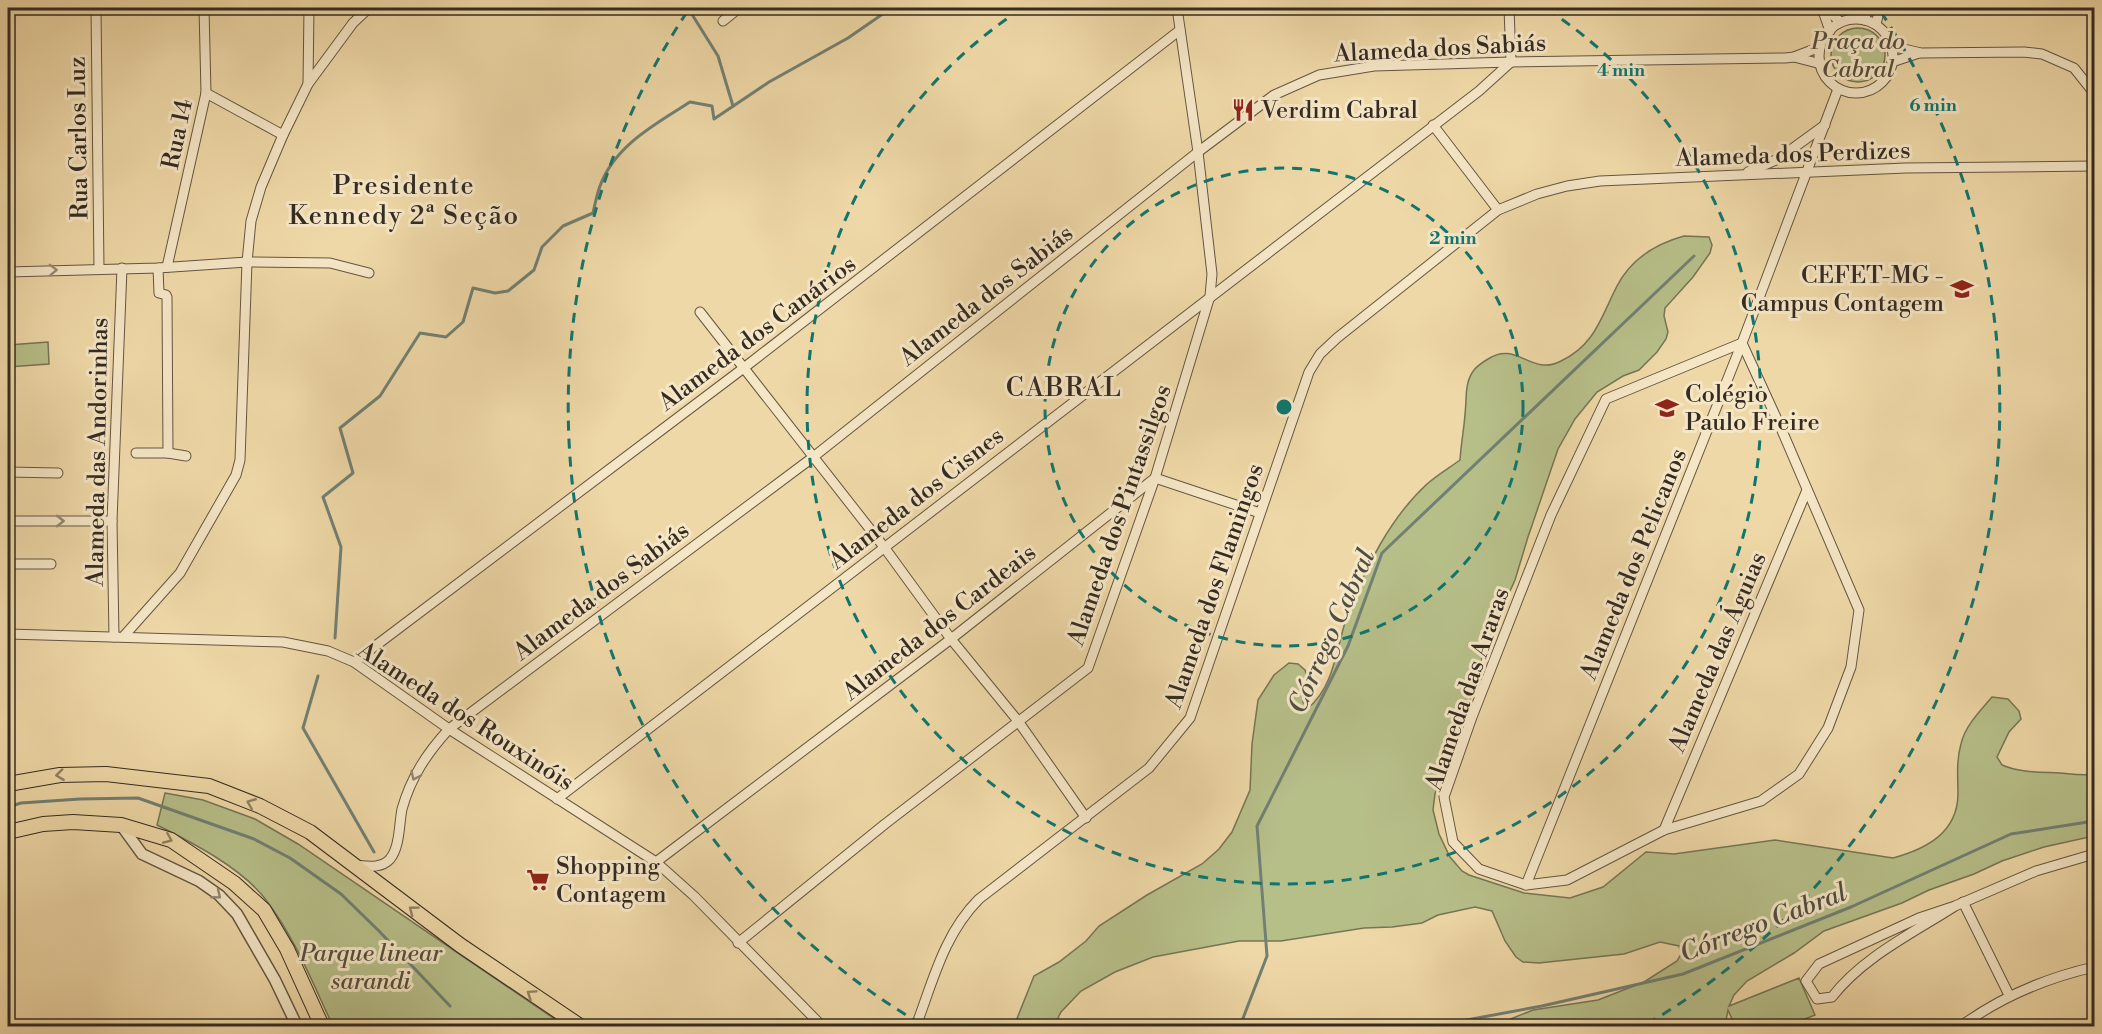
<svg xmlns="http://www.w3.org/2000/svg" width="2102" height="1034" font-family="'Libre Bodoni',serif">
<rect width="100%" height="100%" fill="#efd8a7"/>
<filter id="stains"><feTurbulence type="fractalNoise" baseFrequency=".00333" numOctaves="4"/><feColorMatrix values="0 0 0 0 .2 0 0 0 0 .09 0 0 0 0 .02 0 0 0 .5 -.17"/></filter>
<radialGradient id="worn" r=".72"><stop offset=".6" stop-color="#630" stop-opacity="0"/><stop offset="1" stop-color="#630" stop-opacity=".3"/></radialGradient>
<!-- green -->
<g fill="#b7bf89" stroke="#767556" stroke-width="1.5">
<circle cx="1858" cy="55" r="27"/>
<path d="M1684,236L1709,237L1712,245L1710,253L1693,277L1665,308L1664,316L1668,332L1666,339L1657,352L1639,370L1623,376L1597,392L1575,419L1558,449L1528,537L1515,580L1486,644L1458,742L1447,754L1435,794L1433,810L1439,834L1450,857L1462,871L1469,875L1524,893L1570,898L1603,887L1646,852L1674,854L1775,840L1893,858C1926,849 1957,833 1958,795C1958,778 1956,761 1961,744C1965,726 1980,711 1992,697L2008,699L2019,711L2021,719L2009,732L1997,757L2002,765C2021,773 2040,772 2060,773C2072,774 2083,776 2094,774V836L2044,847L2002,861L1974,874L1929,890L1902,903L1824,931L1794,953L1747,981L1734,995L1729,1006L1799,978L1815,1015L1787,1026H1735L1728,1010L1725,1026H1493L1533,1010L1598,1000L1644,982L1677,961L1681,954L1679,946L1660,942L1624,954L1539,963L1523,962L1516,957L1505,941L1492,911L1475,907L1438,915L1422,923L1392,927L1364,928L1281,941H1239L1153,957L1115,972L1081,991L1061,1012L1054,1026H1014L1034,976L1059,962L1086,941L1099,926L1147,895L1202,864L1219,849L1232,832L1250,790L1252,744L1258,700L1274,675L1289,663L1298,664L1305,670L1308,678L1303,702L1308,708C1335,687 1337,643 1348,613C1366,567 1390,518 1427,484C1437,475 1449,468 1460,460C1461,444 1464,429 1465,414C1467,399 1464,383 1474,370C1478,365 1483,362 1488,359C1517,340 1531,377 1561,361C1595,345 1601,317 1617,286C1631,259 1655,244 1684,236Z"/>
<path d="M48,342L49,364L8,367V345Z"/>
<path d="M165,793L203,800L255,819L298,844L565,1026H333C313,984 295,938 266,900C242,868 193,843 157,825Z"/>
</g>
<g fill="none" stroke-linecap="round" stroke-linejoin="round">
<!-- stream -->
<g stroke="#718074" stroke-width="3">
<path d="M688,8L718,56L733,106"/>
<path d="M335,638L341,547L323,497L353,473L340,428L380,396L420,333L446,337L463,322L473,288L495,293L508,291L534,270L542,247L563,226L593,213C595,204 597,194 600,186C615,145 656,124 690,102L712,106L714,119L769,82L848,38L890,9L898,8"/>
<path d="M318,676L303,728L374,852"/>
<path d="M8,807L21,803L80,799L138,798L254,839L290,858L341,894L379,931L450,1006"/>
<path d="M1240,1026L1267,956L1257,826L1348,646L1382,553L1694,256"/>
<path d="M1434,1026L1542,1006L1683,974L1851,907L2011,834L2094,821"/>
</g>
<!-- minor casing -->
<g stroke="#635643" stroke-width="11">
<g id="minor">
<path d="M96,8L99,269"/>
<path d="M1822,8L1830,31"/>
<path d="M1826,8L1840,22"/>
<circle cx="1856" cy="56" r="37"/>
<path d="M1864,20L1868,8"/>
<path d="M723,21L739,8"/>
<path d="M1876,24L1880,8"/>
<path d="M1891,46L1921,53L2024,52L2042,54L2074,68L2094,93"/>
<path d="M1794,57L1821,64"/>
<path d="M1892,62L1919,53"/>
<path d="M308,84L309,8"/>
<path d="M206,93L283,135"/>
<path d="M1433,125L1498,210"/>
<path d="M1748,172L1778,159L1825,125"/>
<path d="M167,267L206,93L204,8"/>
<path d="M158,268L159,293L166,295L167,297L168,453"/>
<path d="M8,272L158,268L247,262L330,263L369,273"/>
<path d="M700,312L884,547L951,639L1018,721L1086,818"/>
<path d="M1742,343L1780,426L1859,610L1851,667L1828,728L1799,774L1761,801L1664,830L1567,880L1526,885L1479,869L1453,842L1444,797L1472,717L1551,515L1606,399Z"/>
<path d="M136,453H168L186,456"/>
<path d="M8,472L58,473"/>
<path d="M8,521H112"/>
<path d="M8,564H51"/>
<path d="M8,634L283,642L328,651L354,662L449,729L656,862L694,896L822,1026"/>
<path d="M114,637L112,521L122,268"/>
<path d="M123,637L180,573L236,475L240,460L247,262L251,221L261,187L283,135L308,84L353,23L369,8"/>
<path d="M354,662L745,367L1180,30"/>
<path d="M557,799L1479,91L1511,62L1509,8"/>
<path d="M1664,830L1807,490"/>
<path d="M656,862L951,639L1155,478L1260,513"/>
<path d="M355,865C367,866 381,869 390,859C400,847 399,824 402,809C411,777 427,753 449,729L812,458L1198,152L1274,95L1319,75L1374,66L1511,62L1785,58L1794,57L1820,47"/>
<path d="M1526,885L1742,343L1838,89"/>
<path d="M1963,902L2009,995"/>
<path d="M1955,906C1913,933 1863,957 1832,997L1817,999L1806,981L1819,964L1919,918L1955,906L2036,871L2094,854"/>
<path d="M738,943L885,824L1088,668L1155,478L1210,296L1212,274L1198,152L1177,8"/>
<path d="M916,1026C933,981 944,934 979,899L1149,768L1190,718L1309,372L1320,354L1337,338L1498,210L1537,194L1567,186L1600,181L1906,168L2094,166"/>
<path d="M1961,1026C2001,997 2046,978 2094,967"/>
</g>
</g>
<!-- tertiary casing -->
<g stroke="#635643" stroke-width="13">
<path id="tertiary" d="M121,825L142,854L199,881L219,895L237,914L275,980L297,1026"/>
</g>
<!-- primary casing -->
<g stroke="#342b22" stroke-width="16">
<g id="primary">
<path d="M8,784L60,775L106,774L209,786L260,806L310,832L460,945L580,1026"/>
<path d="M8,832L43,824L73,822L121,825L171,840L234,883L264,910L287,949L322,1026"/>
</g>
</g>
<!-- minor -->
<use href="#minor" stroke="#f5e6c6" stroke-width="9"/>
<!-- tertiary -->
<use href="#tertiary" stroke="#f5e6c6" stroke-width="10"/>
<!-- primary -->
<use href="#primary" stroke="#efd8a7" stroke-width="14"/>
</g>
<!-- one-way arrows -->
<defs><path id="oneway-chevron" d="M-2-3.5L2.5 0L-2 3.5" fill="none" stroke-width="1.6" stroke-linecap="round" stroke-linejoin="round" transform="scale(1.5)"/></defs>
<g stroke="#948874">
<use href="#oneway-chevron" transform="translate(53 270) rotate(-2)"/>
<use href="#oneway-chevron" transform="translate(60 521)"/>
<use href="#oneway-chevron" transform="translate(415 776) rotate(115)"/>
<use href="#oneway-chevron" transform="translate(217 895) rotate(39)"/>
</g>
<g stroke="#928264">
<use href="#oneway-chevron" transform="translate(60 775) rotate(173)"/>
<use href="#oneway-chevron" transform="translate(251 803) rotate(-158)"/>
<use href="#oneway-chevron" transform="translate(168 839) rotate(23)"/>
<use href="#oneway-chevron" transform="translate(413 910) rotate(-143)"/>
<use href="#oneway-chevron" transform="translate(531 994) rotate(-146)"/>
</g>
<!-- distance rings -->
<g fill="none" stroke="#0f766e" stroke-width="3" stroke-dasharray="10 8">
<circle cx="1284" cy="407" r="239"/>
<path d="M1547 9A477 477 0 1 1 1021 9"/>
<path d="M921 1024A716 716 0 0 1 687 12M1881 12A716 716 0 0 1 1647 1024"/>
</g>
<!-- icons -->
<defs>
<g id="restaurant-bare" transform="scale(1.8)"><path d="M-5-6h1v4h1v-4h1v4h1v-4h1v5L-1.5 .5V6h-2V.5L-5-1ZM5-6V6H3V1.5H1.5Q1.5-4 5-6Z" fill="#8f2418" stroke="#f5e6c6" stroke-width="2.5" paint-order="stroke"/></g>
<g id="university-bare" transform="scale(1.8)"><path d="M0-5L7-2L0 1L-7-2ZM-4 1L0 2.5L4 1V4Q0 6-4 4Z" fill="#8f2418" stroke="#f5e6c6" stroke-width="2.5" paint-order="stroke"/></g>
<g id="school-bare" transform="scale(1.8)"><path d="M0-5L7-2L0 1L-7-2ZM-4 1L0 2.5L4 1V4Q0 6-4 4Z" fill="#8f2418" stroke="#f5e6c6" stroke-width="2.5" paint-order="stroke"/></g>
<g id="supermarket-bare" transform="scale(1.8)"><path d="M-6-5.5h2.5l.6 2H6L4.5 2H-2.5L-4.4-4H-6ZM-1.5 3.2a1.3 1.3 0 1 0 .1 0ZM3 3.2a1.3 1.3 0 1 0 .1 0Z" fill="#8f2418" stroke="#f5e6c6" stroke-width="2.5" paint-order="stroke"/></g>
</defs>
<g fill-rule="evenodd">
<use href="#restaurant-bare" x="1243" y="110"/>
<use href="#university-bare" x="1962" y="289"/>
<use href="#school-bare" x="1667" y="408"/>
<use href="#supermarket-bare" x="538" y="880"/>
</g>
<g text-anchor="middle" stroke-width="6" stroke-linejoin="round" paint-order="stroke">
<!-- park labels -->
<g font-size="24" font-style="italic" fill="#55503c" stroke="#f5e6c6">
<text x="1858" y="49">Praça do<tspan x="1858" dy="28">Cabral</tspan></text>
<text x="371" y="961">Parque linear<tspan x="371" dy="28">sarandi</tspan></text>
</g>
<!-- street labels -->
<g font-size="24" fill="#342b22" stroke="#f5e6c6">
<text transform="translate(1440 48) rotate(-3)" y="8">Alameda dos Sabiás</text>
<text transform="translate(177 134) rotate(-78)" y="8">Rua 14</text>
<text transform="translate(78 138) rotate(-91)" y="8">Rua Carlos Luz</text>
<text transform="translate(1793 154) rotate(-2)" y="8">Alameda dos Perdizes</text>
<text transform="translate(986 295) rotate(-38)" y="8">Alameda dos Sabiás</text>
<text transform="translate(757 333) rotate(-37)" y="8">Alameda dos Canários</text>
<text transform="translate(97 452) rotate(-89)" y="8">Alameda das Andorinhas</text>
<text transform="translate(916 498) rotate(-38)" y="8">Alameda dos Cisnes</text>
<text transform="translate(1119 515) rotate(-71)" y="8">Alameda dos Pintassilgos</text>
<text transform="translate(1633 564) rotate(-68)" y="8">Alameda dos Pelicanos</text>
<text transform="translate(1214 586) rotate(-71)" y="8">Alameda dos Flamingos</text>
<text transform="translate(601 591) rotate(-37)" y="8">Alameda dos Sabiás</text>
<text transform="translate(939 622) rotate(-38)" y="8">Alameda dos Cardeais</text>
<text transform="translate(1717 652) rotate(-67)" y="8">Alameda das Águias</text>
<text transform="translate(1467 689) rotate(-71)" y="8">Alameda das Araras</text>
<text transform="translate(466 716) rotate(33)" y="8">Alameda dos Rouxinóis</text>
</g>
<!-- poi labels -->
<g font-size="24" fill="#342b22" stroke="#f5e6c6" text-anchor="start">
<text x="1261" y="118">Verdim Cabral</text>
<text x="1944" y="283" text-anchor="end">CEFET-MG -<tspan x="1944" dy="28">Campus Contagem</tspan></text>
<text x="1685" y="402">Colégio<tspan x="1685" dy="28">Paulo Freire</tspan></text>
<text x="556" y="874">Shopping<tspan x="556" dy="28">Contagem</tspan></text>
</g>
<!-- neighbourhood labels -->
<g font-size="26" letter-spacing="1.5" fill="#342b22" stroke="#f5e6c6">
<text x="404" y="194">Presidente<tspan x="404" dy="30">Kennedy 2ª Seção</tspan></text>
<text x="1064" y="396">CABRAL</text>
</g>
<!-- water labels -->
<g font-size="26" font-style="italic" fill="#4e4e44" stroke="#f5e6c6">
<text transform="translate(1331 631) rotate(-66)" y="9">Córrego Cabral</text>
<text transform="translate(1763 922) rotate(-21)" y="9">Córrego Cabral</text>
</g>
</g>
<circle cx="1284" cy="407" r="9" fill="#0f766e" stroke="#f5e6c6" stroke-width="3"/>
<g font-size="18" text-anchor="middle" font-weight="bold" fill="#0f766e" stroke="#f5e6c6" stroke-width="6" stroke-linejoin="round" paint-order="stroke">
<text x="1621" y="76">4 min</text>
<text x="1933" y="111">6 min</text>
<text x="1453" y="244">2 min</text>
</g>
<!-- margin -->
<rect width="2102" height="1034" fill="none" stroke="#efd8a7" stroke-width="30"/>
<rect x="9" y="9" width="2084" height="1016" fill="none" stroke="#342b22" stroke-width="3"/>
<rect x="15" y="15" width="2072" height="1004" fill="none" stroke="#342b22" stroke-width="1.5"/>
<rect width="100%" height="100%" filter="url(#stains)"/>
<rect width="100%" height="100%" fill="url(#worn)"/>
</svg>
